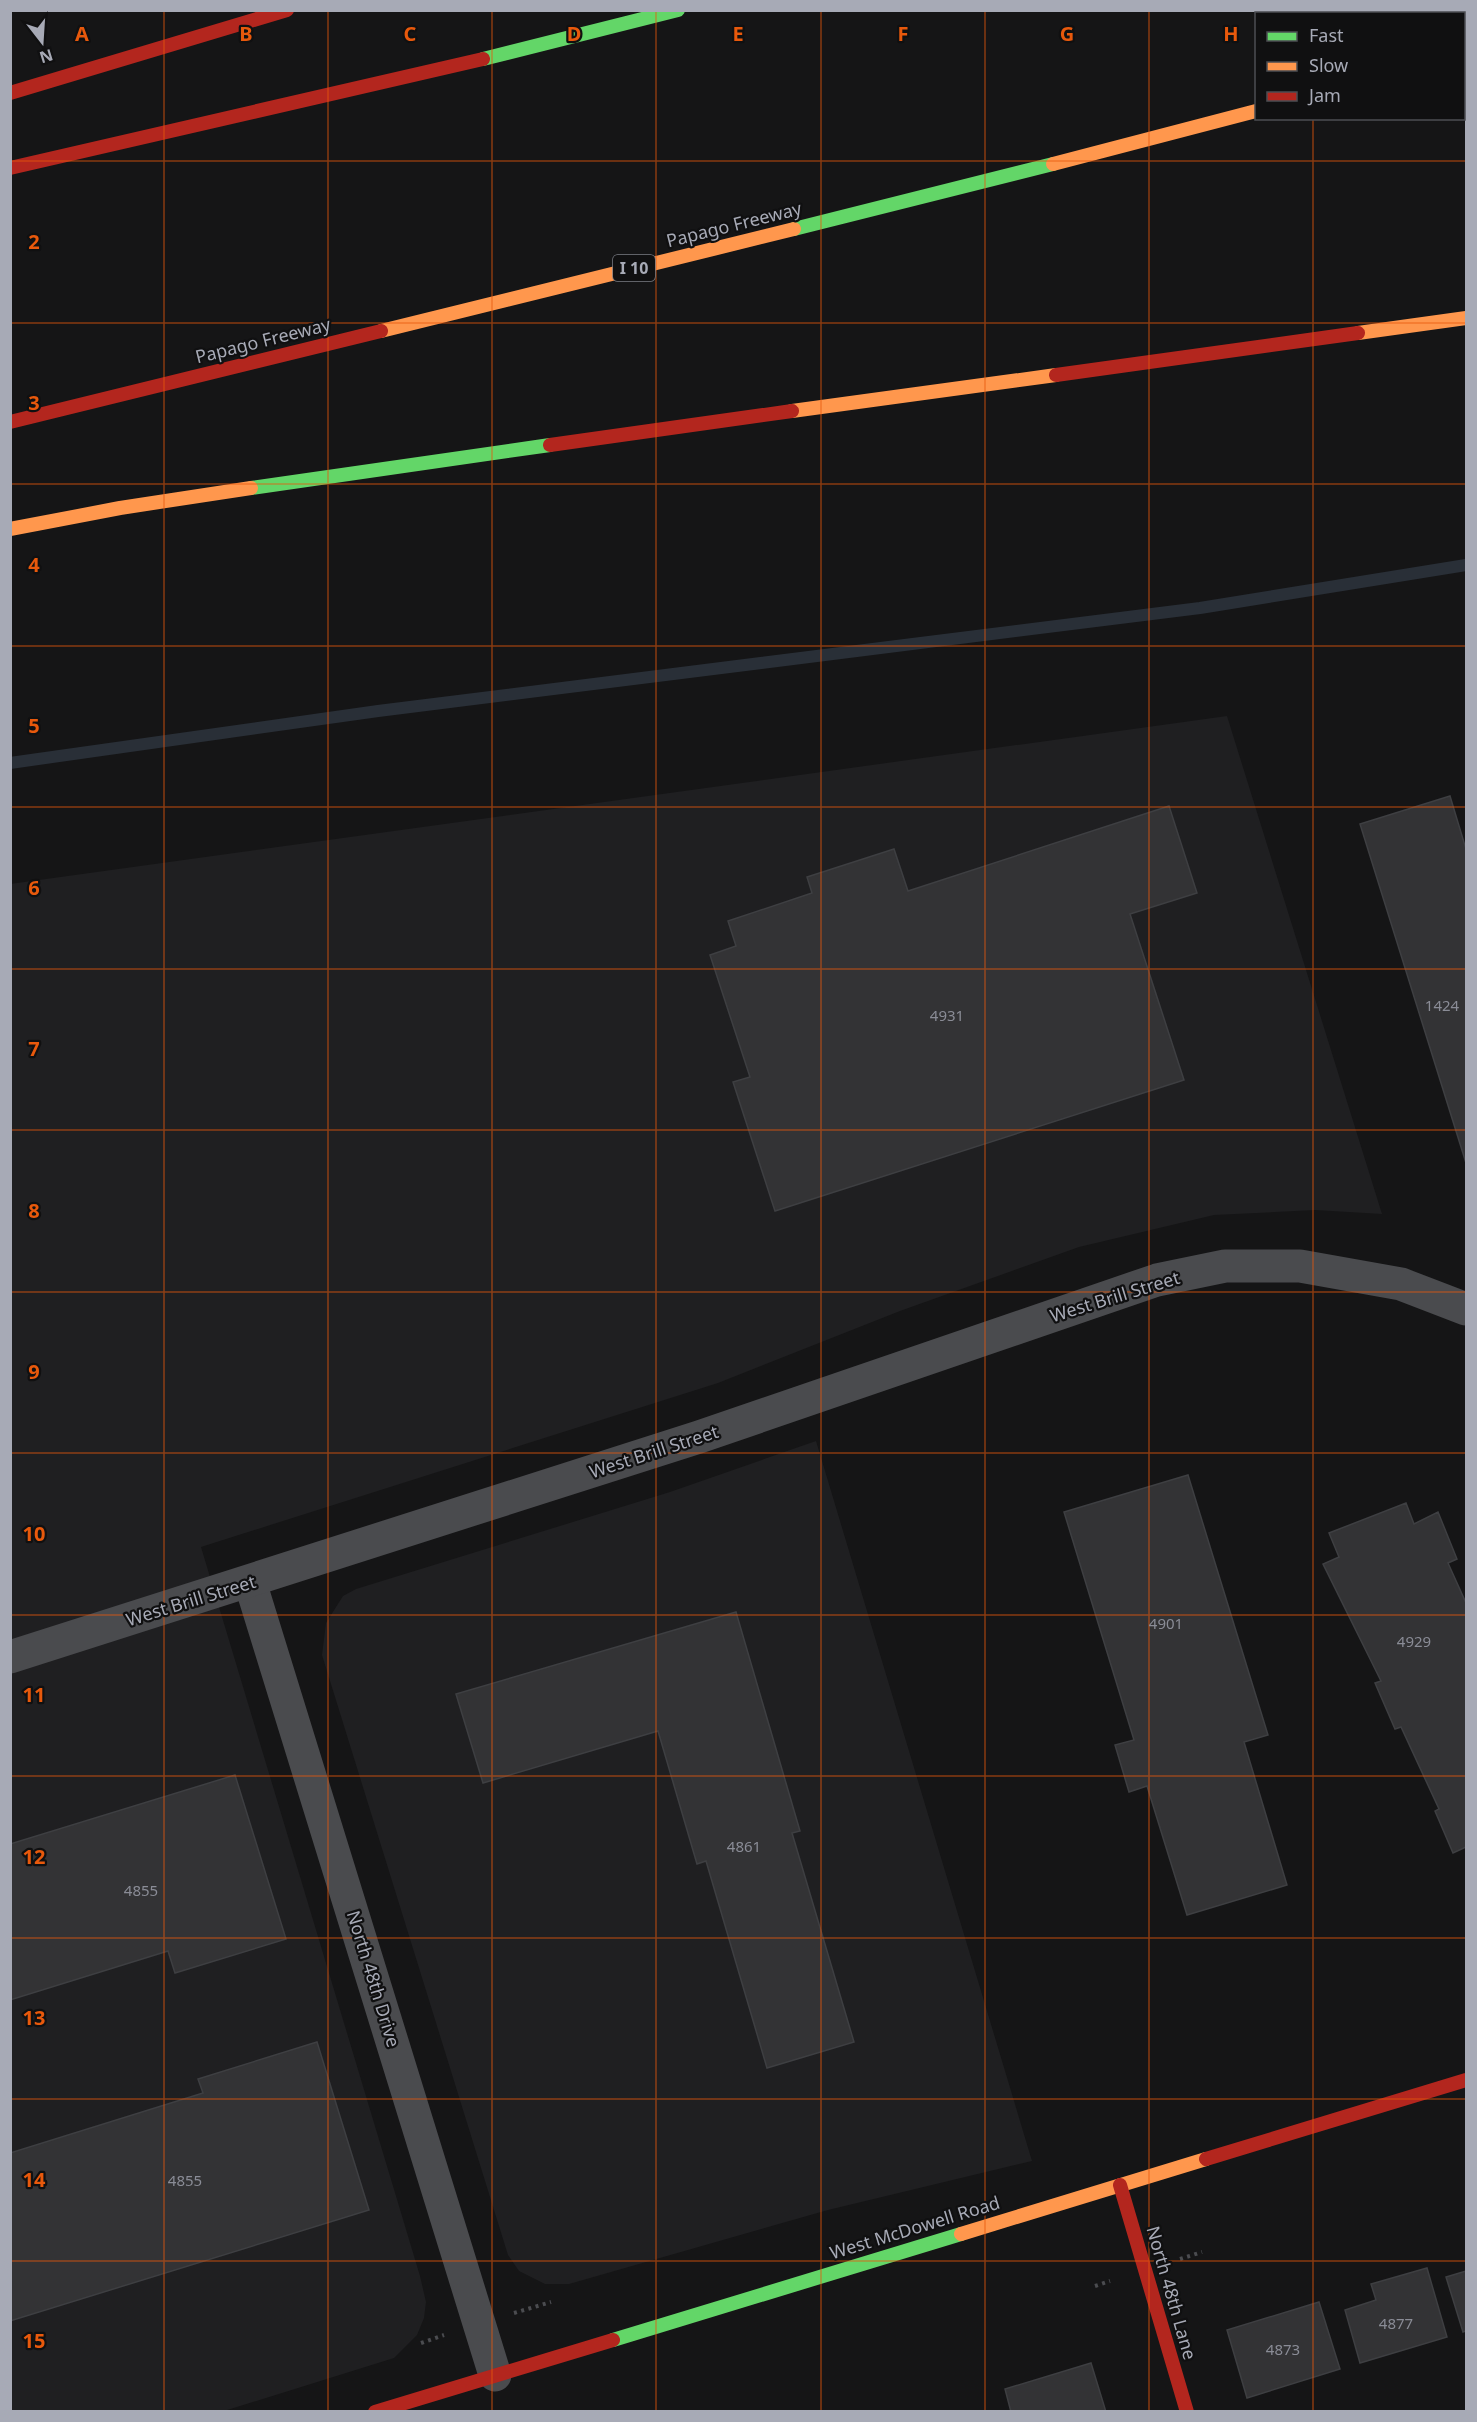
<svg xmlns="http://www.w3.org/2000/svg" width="1477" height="2422" font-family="'Noto Sans',sans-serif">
<rect width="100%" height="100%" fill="#151516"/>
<!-- built -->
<g fill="#1f1f21">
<path d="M1227,716L1382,1214L1315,1210L1214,1215L1079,1247L900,1311L718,1383L201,1547L420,2276L426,2302L424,2318L417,2335L394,2358L224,2411H11L10,884Z"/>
<path d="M816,1441L1032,2161L828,2210L569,2284H545L519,2271L508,2255L322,1655L326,1623L343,1596L356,1589L670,1492Z"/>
</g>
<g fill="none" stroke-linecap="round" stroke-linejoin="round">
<!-- stream -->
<path stroke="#292f37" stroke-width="12" d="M10,763L378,711L1200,608L1466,565"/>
</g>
<!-- building -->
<g fill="#333335" stroke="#3e3f42" stroke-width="1.5">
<path d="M1450,796L1466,849V1163L1360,824Z"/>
<path d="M1169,806L1197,893L1130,914L1184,1080L775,1211L733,1082L750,1077L710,955L736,946L728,921L812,893L807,877L894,849L908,891Z"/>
<path d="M1188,1475L1268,1735L1244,1742L1287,1885L1187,1915L1147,1786L1129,1792L1115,1745L1134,1740L1064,1512Z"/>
<path d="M1406,1503L1414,1524L1438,1512L1457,1559L1448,1563L1466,1603V1847L1453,1853L1435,1811L1439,1809L1401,1727L1395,1729L1375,1683L1381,1681L1323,1564L1339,1557L1329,1533Z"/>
<path d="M736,1612L800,1831L792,1833L854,2042L767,2068L706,1861L697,1864L658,1731L483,1783L456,1694Z"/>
<path d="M235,1775L286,1939L175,1973L168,1951L10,2000V1844Z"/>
<path d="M317,2042L369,2210L10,2321V2153L203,2093L198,2079Z"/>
<path d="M1427,2268L1447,2337L1360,2363L1345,2310L1376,2300L1371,2284Z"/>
<path d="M1466,2271V2331L1463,2332L1446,2277Z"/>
<path d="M1319,2302L1340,2369L1247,2398L1227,2330Z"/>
<path d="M1091,2363L1106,2412H1011L1005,2389Z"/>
</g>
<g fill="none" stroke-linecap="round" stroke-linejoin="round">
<!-- path -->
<g stroke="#4b4c50" stroke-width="4" stroke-dasharray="3 4.5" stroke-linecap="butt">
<path d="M1180,2259L1202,2252"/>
<path d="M1095,2286L1110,2281"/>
<path d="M514,2313L551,2302"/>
<path d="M421,2343L444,2335"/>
</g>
<!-- street -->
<g stroke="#4a4b4e" stroke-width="33">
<path d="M250,1582L495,2375"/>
<path d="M10,1657L699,1437L1157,1280L1225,1266H1300L1401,1284L1466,1309"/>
</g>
<!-- fast -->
<g stroke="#63d668" stroke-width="14">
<path d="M1464,53L1466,52"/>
<path d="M483,59L678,10"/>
<path d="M794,229L1053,164"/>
<path d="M251,488L550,445"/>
<path d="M613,2340L961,2234"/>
</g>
<!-- slow -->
<g stroke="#ff974d" stroke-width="14">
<path d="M1053,164L1256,111"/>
<path d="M381,331L794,229"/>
<path d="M1358,333L1466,318"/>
<path d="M792,411L1056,375"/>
<path d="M10,529L120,508L251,488"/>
<path d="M961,2234L1206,2159"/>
</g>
<!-- jam -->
<g stroke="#b3261e" stroke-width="14">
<path d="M10,93L287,10"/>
<path d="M10,168L483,59"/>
<path d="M1056,375L1358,333"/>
<path d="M10,422L381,331"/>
<path d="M550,445L792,411"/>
<path d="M1206,2159L1466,2080"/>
<path d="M1120,2185L1187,2412"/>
<path d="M375,2412L613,2340"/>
</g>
</g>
<!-- grid -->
<path fill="none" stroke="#e8590c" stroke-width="1.5" stroke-opacity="0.55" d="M164,10V2412M328,10V2412M492,10V2412M656,10V2412M821,10V2412M985,10V2412M1149,10V2412M1313,10V14M1313,118V2412M10,161H1466M10,323H1466M10,484H1466M10,646H1466M10,807H1466M10,969H1466M10,1130H1466M10,1292H1466M10,1453H1466M10,1615H1466M10,1776H1466M10,1938H1466M10,2099H1466M10,2261H1466"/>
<g text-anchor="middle" stroke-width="4.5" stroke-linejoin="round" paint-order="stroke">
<!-- number labels -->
<g font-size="15" fill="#8a8c96">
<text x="1442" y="1011">1424</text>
<text x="947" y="1021">4931</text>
<text x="1166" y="1629">4901</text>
<text x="1414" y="1647">4929</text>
<text x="744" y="1852">4861</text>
<text x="141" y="1896">4855</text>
<text x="185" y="2186">4855</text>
<text x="1396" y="2329">4877</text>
<text x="1283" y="2355">4873</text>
</g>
<!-- shield labels -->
<rect fill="#101011" stroke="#7a7c84" stroke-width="1.5" x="613" y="255" width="42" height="26" rx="4.5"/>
<g font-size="16" font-weight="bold" fill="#a7aab6">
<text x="634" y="274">I 10</text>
</g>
<!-- street labels -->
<g font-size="18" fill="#a7aab6" stroke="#101011">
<text transform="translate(734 225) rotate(-14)" y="6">Papago Freeway</text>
<text transform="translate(263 341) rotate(-14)" y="6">Papago Freeway</text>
<text transform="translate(1115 1297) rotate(-17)" y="6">West Brill Street</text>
<text transform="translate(654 1452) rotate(-18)" y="6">West Brill Street</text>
<text transform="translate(191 1601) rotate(-17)" y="6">West Brill Street</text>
<text transform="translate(373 1979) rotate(73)" y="6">North 48th Drive</text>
<text transform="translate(915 2228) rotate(-17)" y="6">West McDowell Road</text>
<text transform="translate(1171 2293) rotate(74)" y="6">North 48th Lane</text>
</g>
</g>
<g font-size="20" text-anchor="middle" font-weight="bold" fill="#e8590c" stroke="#101011" stroke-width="4.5" stroke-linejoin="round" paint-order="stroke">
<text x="82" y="41">A</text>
<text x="246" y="41">B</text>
<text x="410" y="41">C</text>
<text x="574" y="41">D</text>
<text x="738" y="41">E</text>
<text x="903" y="41">F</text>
<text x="1067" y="41">G</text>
<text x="1231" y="41">H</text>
<text x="34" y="249">2</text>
<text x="34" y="410">3</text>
<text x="34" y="572">4</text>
<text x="34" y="733">5</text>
<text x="34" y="895">6</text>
<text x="34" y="1056">7</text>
<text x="34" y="1218">8</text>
<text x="34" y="1379">9</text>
<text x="34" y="1541">10</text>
<text x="34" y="1702">11</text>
<text x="34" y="1864">12</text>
<text x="34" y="2025">13</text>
<text x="34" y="2187">14</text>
<text x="34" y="2348">15</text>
</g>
<!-- border -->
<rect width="1477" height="2422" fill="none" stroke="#a7aab6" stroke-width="24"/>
<!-- legend -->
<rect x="1255" y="12" width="210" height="108" fill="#101011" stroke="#4c4e53" stroke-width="1.5"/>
<rect x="1267" y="32" width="30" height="9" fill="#63d668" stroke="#4c4e53" stroke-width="1.5"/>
<text x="1309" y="42" font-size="18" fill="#a7aab6">Fast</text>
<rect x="1267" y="62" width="30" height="9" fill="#ff974d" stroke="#4c4e53" stroke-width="1.5"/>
<text x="1309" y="72" font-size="18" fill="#a7aab6">Slow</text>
<rect x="1267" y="92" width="30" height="9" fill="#b3261e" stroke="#4c4e53" stroke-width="1.5"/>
<text x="1309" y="102" font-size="18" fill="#a7aab6">Jam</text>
<!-- north arrow -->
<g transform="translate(42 42) rotate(163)" stroke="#101011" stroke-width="4.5" paint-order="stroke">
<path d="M0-4.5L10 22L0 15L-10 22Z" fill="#a7aab6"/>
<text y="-9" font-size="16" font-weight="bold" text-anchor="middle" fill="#a7aab6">N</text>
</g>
</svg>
